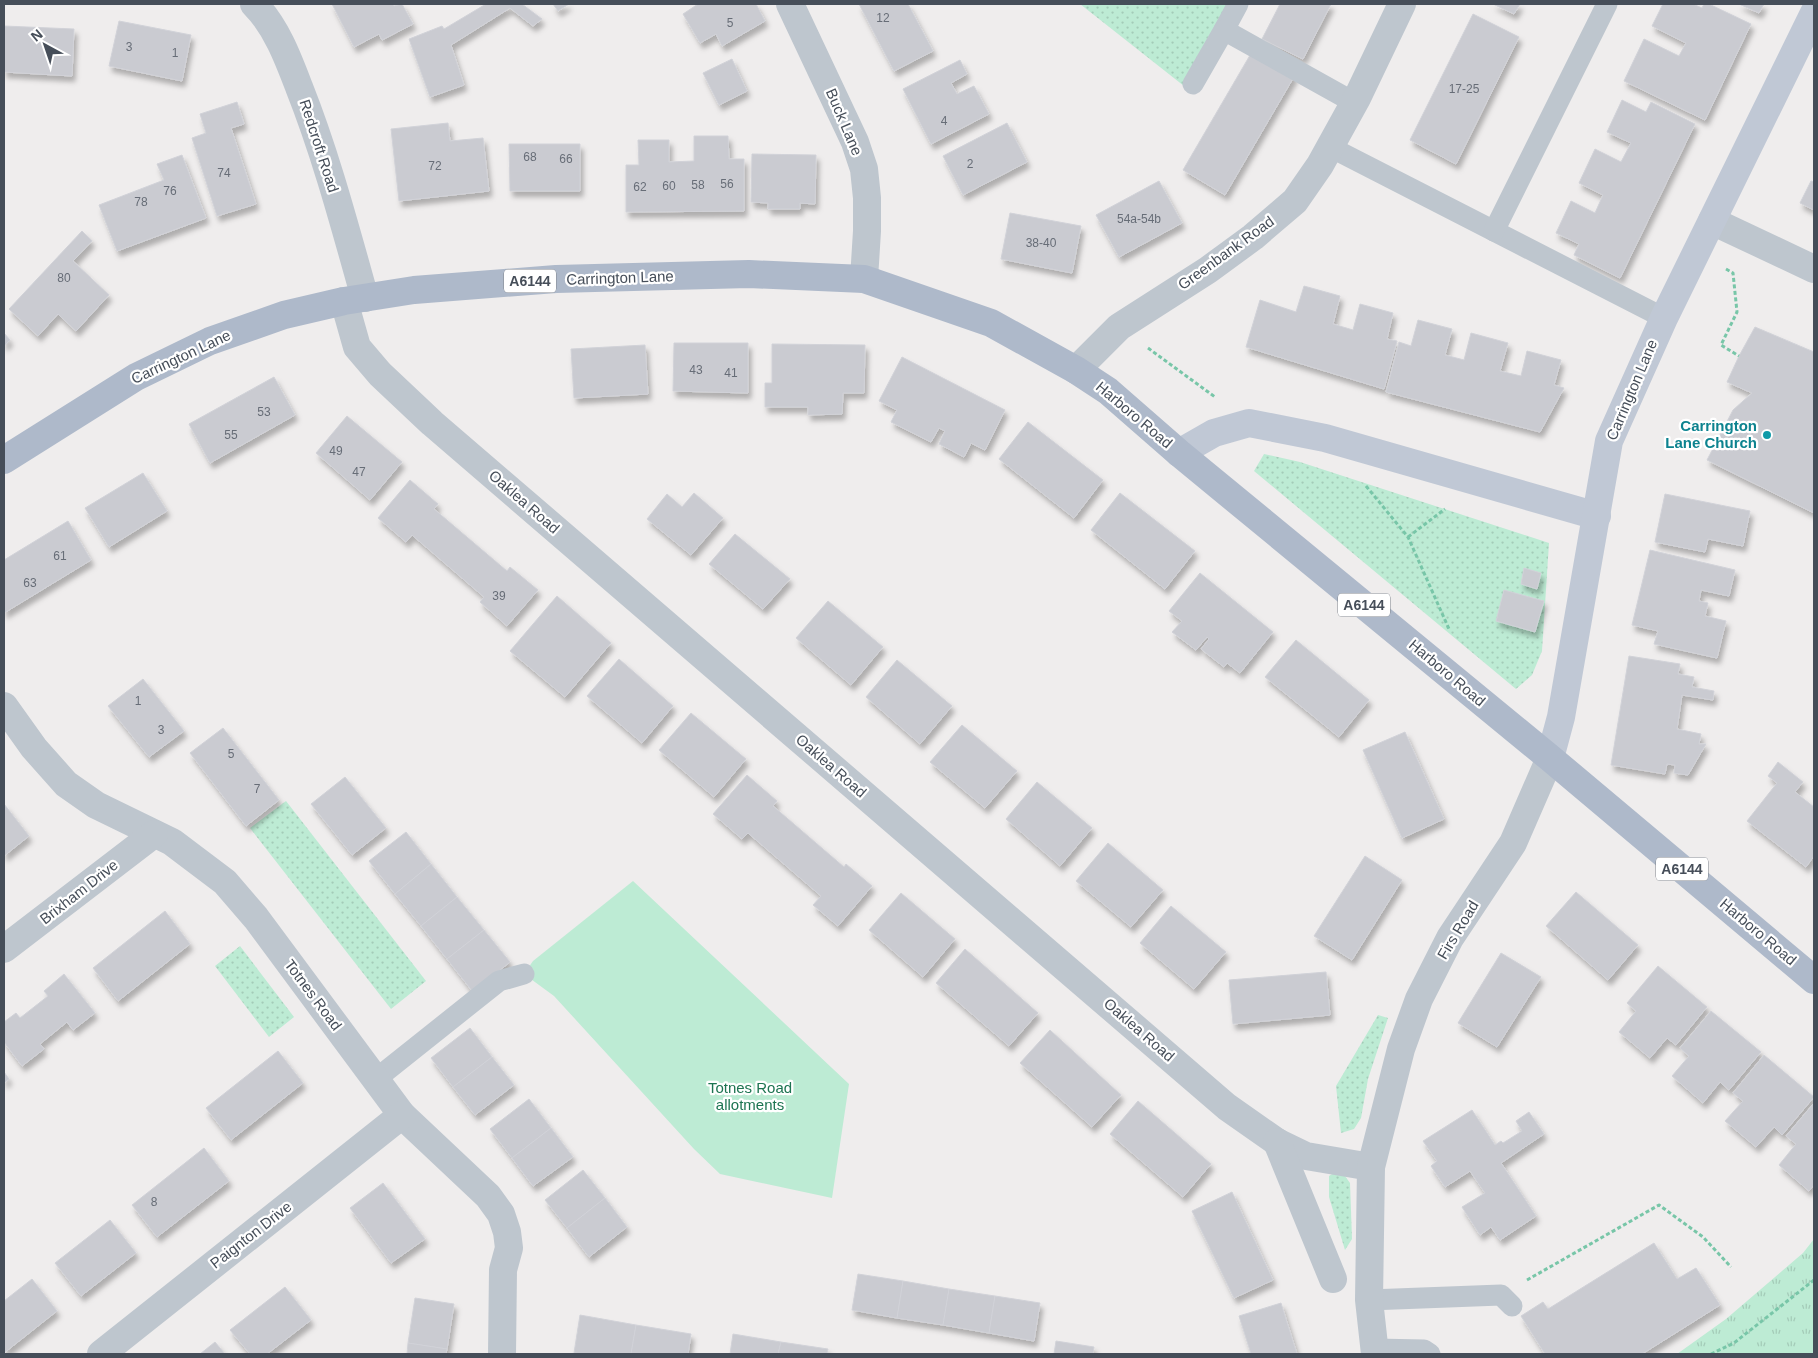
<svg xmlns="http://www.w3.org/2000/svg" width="1818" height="1358" font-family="Arial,sans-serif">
<defs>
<pattern id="grass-dots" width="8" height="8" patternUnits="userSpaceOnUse" patternTransform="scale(1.25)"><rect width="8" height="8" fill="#bdebd4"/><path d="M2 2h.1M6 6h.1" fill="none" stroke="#a4cbb8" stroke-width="1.8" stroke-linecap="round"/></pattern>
<pattern id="park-tufts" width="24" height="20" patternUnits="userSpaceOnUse" patternTransform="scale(1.25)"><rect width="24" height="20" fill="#bdebd4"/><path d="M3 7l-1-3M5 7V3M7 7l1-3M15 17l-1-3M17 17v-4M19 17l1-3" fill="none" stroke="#a4cbb8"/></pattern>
<filter id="shadow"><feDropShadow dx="3" dy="5.5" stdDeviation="2.5" flood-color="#0004"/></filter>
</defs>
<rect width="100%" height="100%" fill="#efeded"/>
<!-- grass -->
<g fill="url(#grass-dots)">
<path d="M1080,4H1232L1184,86Z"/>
<path d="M1264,454L1300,462L1549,543L1542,651L1532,675L1516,689L1254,471Z"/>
<path d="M286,801L426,981L391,1009L250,828Z"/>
<path d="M240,946L294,1017L269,1037L215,966Z"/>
<path d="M1378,1015L1388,1018L1368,1079L1361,1118L1354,1129L1341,1133L1336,1086Z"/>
<path d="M1340,1169L1350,1183L1352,1239L1345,1250L1329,1197V1176Z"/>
</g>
<!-- park -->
<path fill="url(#park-tufts)" d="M1814,1239V1354H1677L1726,1319L1803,1253Z"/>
<!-- garden -->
<path fill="#bdebd4" d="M633,881L849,1084L832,1198L720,1174L694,1149L554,996L524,974L533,961Z"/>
<!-- building -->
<g fill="#cacbd1" stroke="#d1d2d8" filter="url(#shadow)">
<path d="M332,4H393L394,6L402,4L413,24L382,40L379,34L354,47Z"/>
<path d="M486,4H522L542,19L533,26L510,8L451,45L464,85L430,97L409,39L442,26L444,29Z"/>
<path d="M553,4H569L558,11Z"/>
<path d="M698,4H756L765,21L722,46L716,34L700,43L683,14Z"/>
<path d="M859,4H908L933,51L894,71Z"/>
<path d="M1280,4H1331L1303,59L1262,39Z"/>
<path d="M1493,4H1520L1514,14Z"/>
<path d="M1663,4H1693L1702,8L1704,4H1709L1751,24L1705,120L1624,81L1644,39L1679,56L1686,43L1652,26Z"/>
<path d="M1739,4H1764L1759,13Z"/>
<path d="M1473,14L1519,37L1456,164L1410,140Z"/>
<path d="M119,21L191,35L182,81L109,66Z"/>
<path d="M4,26L74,29L72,76L4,72Z"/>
<path d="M1253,50L1295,75L1225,195L1183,170Z"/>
<path d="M732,59L747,91L719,105L703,73Z"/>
<path d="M960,60L967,74L951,83L957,94L974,86L989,114L931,144L903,89Z"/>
<path d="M1622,100L1646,112L1651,102L1695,124L1620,278L1574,255L1579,244L1556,233L1571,201L1595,213L1603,195L1579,183L1595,149L1621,162L1631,143L1607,132Z"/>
<path d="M237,102L244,124L231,128L256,204L217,216L192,138L206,133L200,114Z"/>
<path d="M448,123L450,141L483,138L489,191L399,201L391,129Z"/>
<path d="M1007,123L1027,162L963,195L943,156Z"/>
<path d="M694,136H728L729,159H744V211L626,212V165H639L638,140H669V162L694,161Z"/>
<path d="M509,144H580V191H510Z"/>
<path d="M752,154L816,155L815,204L800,203V209H768V203L751,202Z"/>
<path d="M182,155L206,218L117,251L99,205L164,180L157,164Z"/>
<path d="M1159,181L1182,223L1119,257L1096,215Z"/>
<path d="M1811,181L1814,182V210L1800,203Z"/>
<path d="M1010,213L1081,226L1072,273L1001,259Z"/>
<path d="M82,231L92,241L73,261L109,295L76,331L58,314L38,336L9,309Z"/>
<path d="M1304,286L1340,296L1333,324L1353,330L1360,304L1393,313L1387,339L1397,341L1384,389L1246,347L1260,300L1296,312Z"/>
<path d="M1418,320L1452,329L1445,355L1464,360L1471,333L1508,343L1500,371L1521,376L1527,351L1561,360L1554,385L1564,388L1540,432L1386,392L1399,342L1411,346Z"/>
<path d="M1755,327L1814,352V513L1707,460L1733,410L1752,393L1727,382L1739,356Z"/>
<path d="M4,333L10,340L4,346Z"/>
<path d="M674,343H748V393L673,391Z"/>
<path d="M772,344L865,345L864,393H843L842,414L808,415V407H765V383H772Z"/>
<path d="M645,345L648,394L574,398L571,349Z"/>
<path d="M902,357L1005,410L985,450L971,443L964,457L939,444L945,431L939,428L931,442L891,422L897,410L879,401Z"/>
<path d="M274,377L295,415L210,463L189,424Z"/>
<path d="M347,416L402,462L370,500L316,453Z"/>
<path d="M1028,422L1103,480L1074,518L999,459Z"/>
<path d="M143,473L167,511L109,547L85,508Z"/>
<path d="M410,480L438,504L434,509L507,571L510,567L538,590L507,626L480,602L484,597L412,535L406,542L378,518Z"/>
<path d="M694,493L723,518L691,555L647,519L667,494L682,507Z"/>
<path d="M1120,493L1195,551L1165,589L1091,530Z"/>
<path d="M1665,494L1750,511L1743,546L1708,539L1705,552L1655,542Z"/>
<path d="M68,521L91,560L4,613V560Z"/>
<path d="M735,534L790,579L763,609L709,564Z"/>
<path d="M1650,550L1735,570L1729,596L1701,590L1699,601L1708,603L1705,616L1726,621L1717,658L1654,644L1658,631L1632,625Z"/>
<path d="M1524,568L1541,573L1537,589L1521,584Z"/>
<path d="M1200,573L1273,632L1240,673L1227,663L1224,667L1201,649L1209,639L1207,637L1196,650L1172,632L1182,621L1169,611Z"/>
<path d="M1504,590L1544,601L1535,632L1496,621Z"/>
<path d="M557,596L611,643L565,697L510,651Z"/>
<path d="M828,601L883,647L851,685L796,638Z"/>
<path d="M1296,640L1369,700L1339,737L1265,677Z"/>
<path d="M1629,656L1680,664L1678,674L1694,677L1692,687L1714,691L1713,700L1682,695L1677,729L1701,734L1699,744H1706L1688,775L1674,773L1675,765L1667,764L1665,774L1611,765Z"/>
<path d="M619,659L673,706L642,743L587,696Z"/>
<path d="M897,660L952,706L920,744L866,697Z"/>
<path d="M143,679L184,731L149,757L108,706Z"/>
<path d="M691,713L746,759L714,797L659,750Z"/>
<path d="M962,725L1017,771L985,808L930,762Z"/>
<path d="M223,728L279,800L246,826L190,753Z"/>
<path d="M1405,732L1444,819L1402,838L1363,750Z"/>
<path d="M1778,762L1803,782L1795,792L1814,807V856L1806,867L1747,821L1777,783L1768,776Z"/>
<path d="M747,775L777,801L773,806L844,867L846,864L872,886L838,926L813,905L821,896L748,833L742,839L713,814Z"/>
<path d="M345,777L386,828L352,855L311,804Z"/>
<path d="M1037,782L1092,828L1060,866L1006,819Z"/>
<path d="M4,804L29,836L4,856Z"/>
<path d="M406,832L431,864L395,894L369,861Z"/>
<path d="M1108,843L1163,890L1131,927L1076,881Z"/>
<path d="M1365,856L1402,880L1352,960L1314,936Z"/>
<path d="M431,864L457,897L421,926L395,894Z"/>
<path d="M1576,892L1638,945L1608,980L1546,926Z"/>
<path d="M901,893L955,939L923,977L869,930Z"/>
<path d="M457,897L484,930L447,959L421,926Z"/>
<path d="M1171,906L1226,952L1194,989L1140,943Z"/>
<path d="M165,911L190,944L118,1001L93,968Z"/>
<path d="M484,930L510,962L473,992L447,959Z"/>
<path d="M965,949L1038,1013L1009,1046L936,983Z"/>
<path d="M1501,953L1541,977L1497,1047L1458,1023Z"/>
<path d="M1658,966L1707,1007L1676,1045L1667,1038L1650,1058L1619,1032L1636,1011L1627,1003Z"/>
<path d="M1326,972L1330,1015L1233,1024L1229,980Z"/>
<path d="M64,974L95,1013L73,1030L67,1022L40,1044L44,1049L22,1066L4,1042V1022L16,1013L20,1018L48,996L44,991Z"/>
<path d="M1711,1011L1761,1052L1729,1090L1720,1082L1703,1103L1672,1076L1689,1056L1680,1048Z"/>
<path d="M470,1028L492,1057L453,1087L431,1058Z"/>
<path d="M1050,1030L1121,1095L1092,1127L1020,1063Z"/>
<path d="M278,1051L303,1083L231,1140L206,1108Z"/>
<path d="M1764,1055L1814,1097L1782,1135L1774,1127L1756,1147L1725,1121L1743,1101L1733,1093Z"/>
<path d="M492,1057L514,1085L475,1115L453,1087Z"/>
<path d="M4,1072L9,1079L4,1083Z"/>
<path d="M529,1099L551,1128L512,1158L490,1129Z"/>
<path d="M1138,1101L1211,1164L1183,1197L1110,1134Z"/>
<path d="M1814,1103V1185L1809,1191L1779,1165L1796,1144L1786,1136Z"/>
<path d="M1472,1110L1495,1145L1501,1141L1503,1143L1522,1131L1516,1121L1529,1112L1544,1134L1501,1163L1536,1216L1500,1240L1491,1227L1480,1235L1462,1207L1485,1193L1470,1171L1445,1187L1431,1166L1437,1161L1423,1141Z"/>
<path d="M551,1128L573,1157L533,1186L512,1158Z"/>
<path d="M204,1148L229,1181L157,1237L132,1205Z"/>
<path d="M583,1170L605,1198L567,1228L545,1200Z"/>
<path d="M383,1183L425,1239L391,1263L350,1208Z"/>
<path d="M1232,1192L1273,1280L1234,1298L1192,1211Z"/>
<path d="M605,1198L627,1227L589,1257L567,1228Z"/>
<path d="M110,1220L136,1253L81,1296L55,1263Z"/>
<path d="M1654,1243L1677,1279L1696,1268L1720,1305L1642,1354H1545L1521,1316L1543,1302L1548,1309Z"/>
<path d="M858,1274L903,1281L897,1318L852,1310Z"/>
<path d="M32,1279L57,1311L4,1353V1301Z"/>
<path d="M903,1281L949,1289L943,1325L897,1318Z"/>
<path d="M285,1287L311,1320L267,1354H250L230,1330Z"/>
<path d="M949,1289L995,1296L989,1333L943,1325Z"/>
<path d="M995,1296L1040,1303L1034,1341L989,1333Z"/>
<path d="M415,1298L454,1304L447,1349L408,1343Z"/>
<path d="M1281,1303L1297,1354H1251L1239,1316Z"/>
<path d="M580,1315L636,1325L631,1354H583L574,1353Z"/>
<path d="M636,1325L691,1334L688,1354H631Z"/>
<path d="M733,1334L781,1342L778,1354H730Z"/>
<path d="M1056,1341L1094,1347L1093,1354H1054Z"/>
<path d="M215,1342L225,1354H200Z"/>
<path d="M781,1342L828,1349L827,1354H778Z"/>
<path d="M408,1343L447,1349L446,1354H407Z"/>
</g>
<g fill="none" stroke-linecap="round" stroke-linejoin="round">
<!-- path -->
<g stroke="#78c6a8" stroke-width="3" stroke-dasharray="4 2.5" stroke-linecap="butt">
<path d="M1726,269L1733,273L1737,312L1721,345L1739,356"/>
<path d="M1148,348L1215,397"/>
<path d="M1366,486L1408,537L1449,629"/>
<path d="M1408,537L1445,509"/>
<path d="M1527,1280L1659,1205L1703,1237L1731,1267"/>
<path d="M1711,1354L1734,1343L1814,1280"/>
</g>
<!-- service -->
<g stroke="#bec6ce" stroke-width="21">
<path d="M1224,30L1238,4"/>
<path d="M1193,84L1224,30L1355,103"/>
<path d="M1330,147L1664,318"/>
<path d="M1494,231L1607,4"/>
<path d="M376,1079L499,981L524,974"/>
<path d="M1369,1300L1501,1295L1512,1306"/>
<path d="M1375,1349L1424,1350L1430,1354"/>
</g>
<!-- minor -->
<g stroke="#bec6ce" stroke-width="28">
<path d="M254,4C276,26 288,58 299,87C326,155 345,227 365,298"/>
<path d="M1712,221L1814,269"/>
<path d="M344,301L357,347L380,374L432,423L1227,1107L1277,1142L1306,1156L1371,1167"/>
<path d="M1076,370L1119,327L1208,270L1253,237L1295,201L1320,165L1357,98L1402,4"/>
<path d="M4,706L34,748L66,784L96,805L172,842L225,882L256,918L402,1115L488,1196L501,1214L507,1232L509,1248L503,1270L502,1354"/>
<path d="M4,949L154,834"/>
<path d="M1277,1142L1333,1279"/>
<path d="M101,1354L402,1115"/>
</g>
<!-- tertiary -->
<g stroke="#bec6ce" stroke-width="28">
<path d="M790,4L855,142L864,169L867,198V231L864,279"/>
<path d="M1375,1354L1369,1300L1371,1167L1401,1049L1419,999L1450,938L1513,843L1550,758"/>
</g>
<!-- secondary -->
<g stroke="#c0c8d5" stroke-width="28">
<path d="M1179,453L1214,433L1249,423L1325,438L1597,516"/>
<path d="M1550,758L1561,717L1609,441L1664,318L1814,13"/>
</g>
<!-- primary -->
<path stroke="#aeb9ca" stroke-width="28" d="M4,460L136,377L210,341L284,315L344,301L414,290L556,279L749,274L864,279L991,323L1076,370L1108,391L1179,453L1550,758L1814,980"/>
</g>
<!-- markers -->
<circle fill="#0f9aa8" stroke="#fff" stroke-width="2" cx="1767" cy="435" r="5"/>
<g text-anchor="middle" stroke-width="4.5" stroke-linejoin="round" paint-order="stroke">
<!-- number labels -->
<g font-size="12" fill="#676d77">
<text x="883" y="22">12</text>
<text x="730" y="27">5</text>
<text x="129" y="51">3</text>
<text x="175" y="57">1</text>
<text x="1464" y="93">17-25</text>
<text x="944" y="125">4</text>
<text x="530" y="161">68</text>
<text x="566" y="163">66</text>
<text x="970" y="168">2</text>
<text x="435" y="170">72</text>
<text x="224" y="177">74</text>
<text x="727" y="188">56</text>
<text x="698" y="189">58</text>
<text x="669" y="190">60</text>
<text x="640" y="191">62</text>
<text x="170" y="195">76</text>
<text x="141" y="206">78</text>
<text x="1139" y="223">54a-54b</text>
<text x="1041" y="247">38-40</text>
<text x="64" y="282">80</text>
<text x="696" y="374">43</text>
<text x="731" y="377">41</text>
<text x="264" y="416">53</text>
<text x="231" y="439">55</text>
<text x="336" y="455">49</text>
<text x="359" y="476">47</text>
<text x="60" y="560">61</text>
<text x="30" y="587">63</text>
<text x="499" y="600">39</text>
<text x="138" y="705">1</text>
<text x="161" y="734">3</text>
<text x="231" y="758">5</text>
<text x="257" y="793">7</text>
<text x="154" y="1206">8</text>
</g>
<!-- shield labels -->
<g fill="#fff" stroke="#7e838b" stroke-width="1">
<rect x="504" y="269.5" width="52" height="23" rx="4"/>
<rect x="1338" y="593.5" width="52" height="23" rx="4"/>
<rect x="1656" y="857.5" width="52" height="23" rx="4"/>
</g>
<g font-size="14" font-weight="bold" fill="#464e59">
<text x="530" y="286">A6144</text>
<text x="1364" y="610">A6144</text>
<text x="1682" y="874">A6144</text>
</g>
<!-- street labels -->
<g font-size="15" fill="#464e59" stroke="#fff">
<text transform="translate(844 122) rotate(67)" y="5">Buck Lane</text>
<text transform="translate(319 146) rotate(72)" y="5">Redcroft Road</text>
<text transform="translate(1226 253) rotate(-36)" y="5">Greenbank Road</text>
<text transform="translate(620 278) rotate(-2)" y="5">Carrington Lane</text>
<text transform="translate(181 357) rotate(-25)" y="5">Carrington Lane</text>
<text transform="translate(1632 390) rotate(-67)" y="5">Carrington Lane</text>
<text transform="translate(1134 415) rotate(40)" y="5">Harboro Road</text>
<text transform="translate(524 502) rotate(41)" y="5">Oaklea Road</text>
<text transform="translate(1447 673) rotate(40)" y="5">Harboro Road</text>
<text transform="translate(831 766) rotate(41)" y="5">Oaklea Road</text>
<text transform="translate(79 892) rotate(-38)" y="5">Brixham Drive</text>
<text transform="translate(1458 930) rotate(-59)" y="5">Firs Road</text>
<text transform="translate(1758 932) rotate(40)" y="5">Harboro Road</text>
<text transform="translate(313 995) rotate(53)" y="5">Totnes Road</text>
<text transform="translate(1139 1030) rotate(41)" y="5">Oaklea Road</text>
<text transform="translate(251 1235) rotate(-38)" y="5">Paignton Drive</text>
</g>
<!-- culture labels -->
<g font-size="15" font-weight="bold" fill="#0d838f" stroke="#fff" text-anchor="end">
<text x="1757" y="431">Carrington<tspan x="1757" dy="17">Lane Church</tspan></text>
</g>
<!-- park labels -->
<g font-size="15" fill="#1d7451" stroke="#fff">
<text x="750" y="1093">Totnes Road<tspan x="750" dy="17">allotments</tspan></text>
</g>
</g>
<!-- border -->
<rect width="1818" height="1358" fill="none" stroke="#464e59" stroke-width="10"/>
<!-- north arrow -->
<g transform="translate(45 45) rotate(320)" stroke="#ffffff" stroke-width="4" paint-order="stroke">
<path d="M0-4L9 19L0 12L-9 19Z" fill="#464e59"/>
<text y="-8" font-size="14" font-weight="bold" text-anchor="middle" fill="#464e59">N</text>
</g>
</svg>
